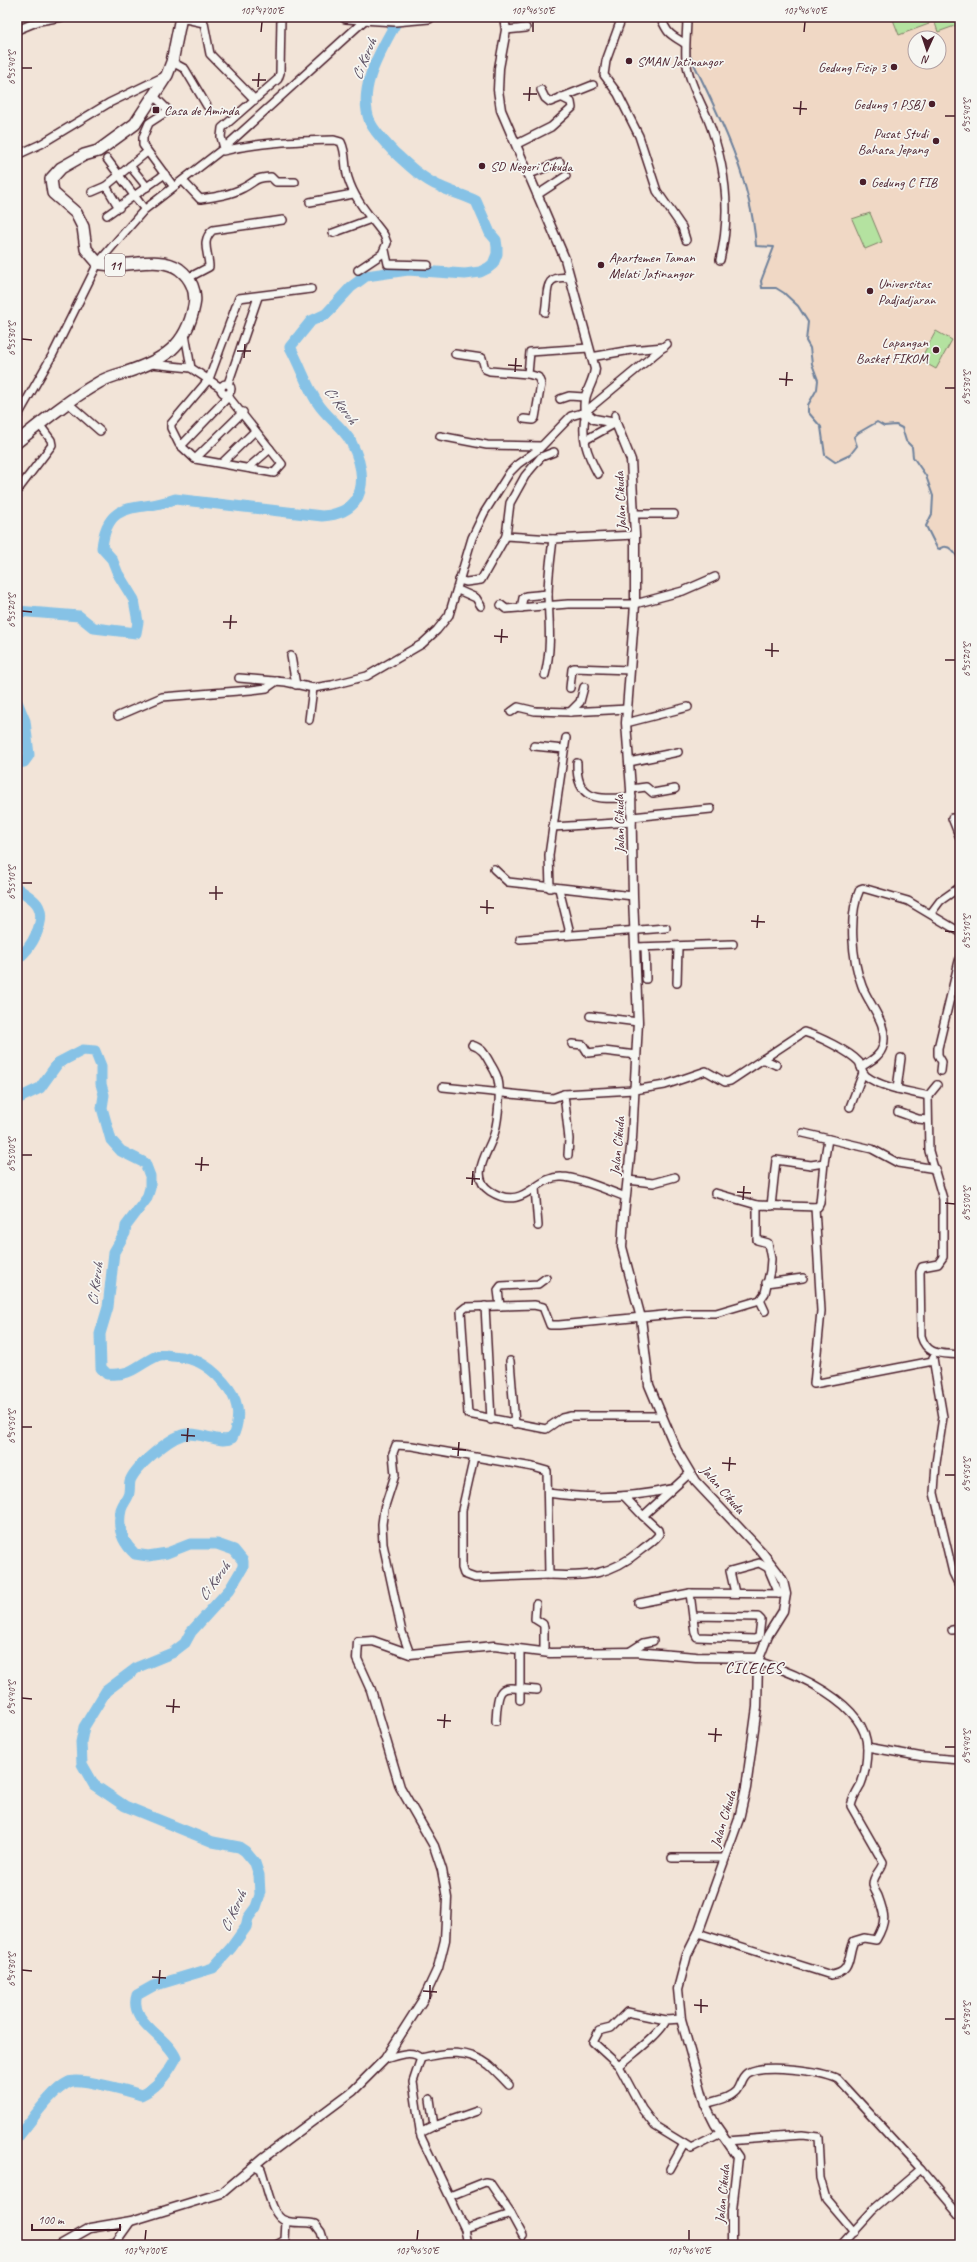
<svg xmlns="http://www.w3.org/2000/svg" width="977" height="2262" font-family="Caveat,sans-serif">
<rect width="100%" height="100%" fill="#f2e4d8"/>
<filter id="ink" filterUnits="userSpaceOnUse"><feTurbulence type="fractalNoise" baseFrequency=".025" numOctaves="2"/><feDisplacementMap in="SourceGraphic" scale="8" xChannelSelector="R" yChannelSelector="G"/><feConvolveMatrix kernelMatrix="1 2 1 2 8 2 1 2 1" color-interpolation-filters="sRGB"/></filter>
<g filter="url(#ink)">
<!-- built -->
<path fill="#f0d8c5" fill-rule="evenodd" d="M690,17H960V561L957,554L950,549L944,547L937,548L928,532L926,526L932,514L933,496L926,476L913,457L912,447L906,441L902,428L896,425L884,426L877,422L854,437L857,446L850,455L835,462L825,455L821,427L808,412V405L817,389L818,380L812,364L810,348L806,341L808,321L798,306L784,293L776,288H762L761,281L773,247L756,246L752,215L735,151L690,56ZM915,38H939V62H915Z"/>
<!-- green -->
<g fill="#b4e2a0" stroke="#7f8066">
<path d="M892,17H927L929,24L899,35Z"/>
<path d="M933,17H960V24L938,32Z"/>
<path d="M870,213L882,242L865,249L852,219Z"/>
<path d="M936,331L952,340L936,369L920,360Z"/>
</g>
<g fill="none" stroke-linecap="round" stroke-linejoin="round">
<!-- stream -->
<path stroke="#6e819b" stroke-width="2" d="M689,46L690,56C720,117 751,178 756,246L774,247L761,281L762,288H776L784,293L798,306L808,322L806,341L810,348L812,364L818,380L817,389L808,405V412L821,427L825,455L835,462L850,455L857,446L854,437L858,433L877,422L884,426L896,425L902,428L906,441L912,447L913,457L926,476L933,496L932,514L926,526L937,548C943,550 937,549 943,547C951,545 956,555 960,561"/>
<!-- river -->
<g stroke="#86c2e6" stroke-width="11">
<path d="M17,611L79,616L94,628L136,633L138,622L134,600L118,574L112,559L102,548C107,496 140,513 175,499L322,516C368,513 368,475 351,442C342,426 326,417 317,402C306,385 300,365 290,347L311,321L326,314L351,287L366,276L408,270L465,274L480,272L488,268L493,264L497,254V247L496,240L490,233L476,201C464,195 451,192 439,186C422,179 406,163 393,151C385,142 375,133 370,122C356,86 383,48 399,17"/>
<path d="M17,702L25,721L29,755L24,762L17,763"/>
<path d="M17,888C23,893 32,897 37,904C48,920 31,949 17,959"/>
<path d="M17,1099L40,1088L58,1063L83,1050L95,1051L101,1066V1084L104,1095L102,1108L111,1140L121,1151L145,1163L150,1176V1188L147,1198L126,1226L125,1233L114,1252L108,1307L100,1334L101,1368L107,1374C133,1376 135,1366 157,1356C161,1354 167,1355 172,1356C198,1357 214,1369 229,1389C240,1404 240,1422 232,1438C220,1445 197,1430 182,1435C167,1440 135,1467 130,1481C129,1486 130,1492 128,1496C126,1501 122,1505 121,1510C117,1527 122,1542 135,1554L148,1556L167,1553L190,1544H217L234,1550L243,1561V1567L230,1589L191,1632L185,1643L172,1653L138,1667L106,1691L84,1727L81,1742L82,1764L94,1785L125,1806L213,1842L239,1847L245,1851L255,1863L259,1875L260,1895L256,1907L248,1918L246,1927L231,1948L213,1968L153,1986L137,1995C128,2022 167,2036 176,2058C168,2073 157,2088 141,2095C129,2091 79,2077 69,2082C50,2091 31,2122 17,2138"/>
</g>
<!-- minor casing -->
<g stroke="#4a1f2b" stroke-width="10">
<g id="minor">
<path d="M622,17L606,61L604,75L618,94L639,136L657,191L682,227L686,240"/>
<path d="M660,17C669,35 668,33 684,43"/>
<path d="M687,17C687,32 685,45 686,59C688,79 699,99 707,117C725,162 732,211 720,260"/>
<path d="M181,18L204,23L210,54L255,100"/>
<path d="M17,30L39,21L62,17"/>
<path d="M506,30L526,28"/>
<path d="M172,62L185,69L207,106"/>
<path d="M541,90L545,98L550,102L593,85"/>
<path d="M154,96L167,109L166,112L149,123L143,137V145L171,183"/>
<path d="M517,144L551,127L572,108L571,102L561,97"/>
<path d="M224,148L221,137L222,128L278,79L280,73L281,17"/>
<path d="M223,151C260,142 296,141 334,140L341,142C347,154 344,166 348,178C355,201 370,216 384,235L387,243L382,254L358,270"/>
<path d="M17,155L41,144L109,103L165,76"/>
<path d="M107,159L142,206"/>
<path d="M130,166L147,187"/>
<path d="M527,175L560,162"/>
<path d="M183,181L200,199C214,197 230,195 243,188C257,181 253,178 271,177L276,182H295"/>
<path d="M106,186L119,208"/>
<path d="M92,192L106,186L147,152"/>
<path d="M537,195L566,176"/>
<path d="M310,202L353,194"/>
<path d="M107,215L165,174"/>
<path d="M333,233L371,219"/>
<path d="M385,250L388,264L428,265"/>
<path d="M188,278L209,267C209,253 200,241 213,230L283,220"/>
<path d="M545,312C549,291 542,274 570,278"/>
<path d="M185,334L191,368L221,388"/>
<path d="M455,354L482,358L485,369L490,371L528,374"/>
<path d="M591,357L631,350L664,347"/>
<path d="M151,364L191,368"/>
<circle cx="226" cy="389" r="5"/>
<path d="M228,384L258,297"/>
<path d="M227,395L282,464L274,473L195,459L179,444L171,428V424L209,379L239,298L311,289"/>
<path d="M560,399L569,396L584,397"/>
<path d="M68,403L100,431"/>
<path d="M586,413C580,436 587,454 598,474"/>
<path d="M17,417L53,354L98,263L116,242L144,210L224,148L366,19"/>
<path d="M524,419L533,420L535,418L541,384L538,377L528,374L530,352L589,348"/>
<path d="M440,436L487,445L541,446"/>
<path d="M587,439L616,423L615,415"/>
<path d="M181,446L229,396"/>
<path d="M195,459L243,412"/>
<path d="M222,463L255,431"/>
<path d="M248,468L270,449"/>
<path d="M17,491L52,445L51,440L39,424"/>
<path d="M634,514H674"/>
<path d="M506,536L553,539"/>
<path d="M459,580L466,582L481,580L506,536L510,503L525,476L541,457L554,452"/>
<path d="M458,590L476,598L481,606"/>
<path d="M501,605L506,609L568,604H635L683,591L715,577"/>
<path d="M521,608L523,598L526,596L548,594"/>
<path d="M291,656L296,685"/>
<path d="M545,675C552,647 549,623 548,595C548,576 551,557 553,539L635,535"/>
<path d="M239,678L286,682L313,688L332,685L367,676L422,644L437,630L449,615L472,538L484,513L510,472L518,464L539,449L571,416L585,412L667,344"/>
<path d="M570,688L572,669L574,668L630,670"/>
<path d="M511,712L518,707L535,711L570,712L628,709"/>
<path d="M570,712L580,702L584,687"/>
<path d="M118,716L162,697L251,690L267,688L277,681"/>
<path d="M309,720L313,688"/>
<path d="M626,723L688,707"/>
<path d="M534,746L564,749"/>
<path d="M629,762L678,752"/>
<path d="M577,763C576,804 602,799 632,797"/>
<path d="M631,789L646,787L653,793L675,789"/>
<path d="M632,817L711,809"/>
<path d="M952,818L960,838"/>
<path d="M553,827L632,822"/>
<path d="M494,869L508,882L633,896"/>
<path d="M550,888L549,855L566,738"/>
<path d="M559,889L569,929L568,934"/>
<path d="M931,913L940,901L960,887"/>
<path d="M520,939L666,928"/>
<path d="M635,947L733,944"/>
<path d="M645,947L646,979"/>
<path d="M677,983L678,947"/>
<path d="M590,1016L638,1022"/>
<path d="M572,1044L583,1045L588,1053L604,1051L636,1055"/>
<path d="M472,1045C482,1048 485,1054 490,1063C493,1068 497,1074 498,1080C501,1092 498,1119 495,1131C491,1149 467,1176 490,1191C524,1213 536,1175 562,1177C578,1177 609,1191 626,1197"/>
<path d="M763,1059L776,1065"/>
<path d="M861,1067C870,1061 880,1057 883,1046C889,1024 869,1005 862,986C852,960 848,915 860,889L863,888L908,901L960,932"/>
<path d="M941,1071L942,1062L938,1055V1048L960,957"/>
<path d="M937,1085L928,1096L929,1151L943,1199V1257L938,1264L922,1267L920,1272L921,1336C927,1356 941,1353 960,1355"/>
<path d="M443,1087L541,1097L553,1098L564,1094"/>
<path d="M897,1089L901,1058"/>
<path d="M850,1107L863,1073"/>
<path d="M898,1112L918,1119L927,1120"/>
<path d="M803,1133L872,1149L898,1163L936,1169"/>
<path d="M568,1155L569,1139L564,1094L634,1090L665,1085L706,1071L725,1082L730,1081L804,1032C818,1036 849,1051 859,1062C862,1067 861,1072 866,1076C882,1088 908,1091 928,1096"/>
<path d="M628,1180L653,1183L675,1177"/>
<path d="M535,1188L538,1226"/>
<path d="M715,1193L757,1205"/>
<path d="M771,1206L776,1160L811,1165L824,1163L828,1139"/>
<path d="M815,1207L821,1311L814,1384L933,1361"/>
<path d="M766,1283L803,1278"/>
<path d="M760,1300L765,1311"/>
<path d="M485,1306L491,1420"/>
<path d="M500,1306L498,1290L501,1286L538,1284L546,1278"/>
<path d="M933,1358L943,1417L936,1463L934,1493L953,1573L960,1587"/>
<path d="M510,1361L515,1424"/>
<path d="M661,1416H571L562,1418L546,1429L468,1414L461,1311L466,1307L534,1305L543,1307L550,1325H559L684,1313H716L760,1300L765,1293L770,1271L771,1259L768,1243L757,1240V1205L818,1207L820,1203L824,1163"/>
<path d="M548,1493C590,1499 630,1498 671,1489"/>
<path d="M624,1496L643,1516"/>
<path d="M549,1575C587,1577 611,1575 641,1550C647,1545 656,1540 659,1534L658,1530L643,1516L690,1473"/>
<path d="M690,1593L695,1633L697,1637L755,1639L759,1637L761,1620L758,1617L693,1616"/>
<path d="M735,1593L730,1571L759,1563L768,1568L779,1594"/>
<path d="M639,1603L690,1593L786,1594"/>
<path d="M536,1604L535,1619L543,1624L544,1627V1652"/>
<path d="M952,1630L960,1629"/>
<path d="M629,1652L643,1643L653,1641"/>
<path d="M410,1654L402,1632L383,1544L382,1524L384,1509L395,1475L393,1453L396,1445L412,1446L533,1467L547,1471L549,1575L475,1578L464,1574L462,1568V1510L474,1457"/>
<path d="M520,1700V1650"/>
<path d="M496,1721C498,1680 502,1688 537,1690"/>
<path d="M867,1747L923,1757L960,1760"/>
<path d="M672,1858H724"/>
<path d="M698,1933L831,1975C853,1973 847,1955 854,1941L864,1938L876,1940C887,1921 885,1915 878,1896C876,1892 873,1888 873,1884C873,1875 882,1870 883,1862L851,1806C853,1797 857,1791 861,1784C865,1774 867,1759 867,1748C867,1703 793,1672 758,1661"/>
<path d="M666,2020L627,2012L611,2028L599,2031L593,2042L619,2066L642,2109L655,2126L691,2148L721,2133"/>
<path d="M421,2058L413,2082L421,2137L465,2229L468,2245"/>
<path d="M385,2059C396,2056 411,2049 421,2058C445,2052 468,2049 489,2065C496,2071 502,2078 509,2085"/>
<path d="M619,2066C631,2055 661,2034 666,2020L681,2019"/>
<path d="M430,2099L434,2126"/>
<path d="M705,2104C714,2101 729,2099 736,2091C741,2085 740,2078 747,2073C764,2063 821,2071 838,2079L921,2169L960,2215"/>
<path d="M420,2133L434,2126L477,2111"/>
<path d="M727,2141L802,2135L818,2137L820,2178L826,2199L854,2232"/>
<path d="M255,2166L261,2169C266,2181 271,2218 286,2221C295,2224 305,2221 315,2224L321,2232L325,2245"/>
<path d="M670,2169L684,2144"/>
<path d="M450,2196L485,2182L490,2183L511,2214L523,2236"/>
<path d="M465,2229L511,2214"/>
<path d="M104,2245L116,2242"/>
<path d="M117,2245L116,2242L131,2221"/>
<path d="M276,2245L285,2240L286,2221"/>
<path d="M841,2245L873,2210L921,2169"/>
</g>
</g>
<!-- tertiary casing -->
<g stroke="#4a1f2b" stroke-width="11">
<g id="tertiary">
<path d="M504,17L506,30L499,68L498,90L501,110L565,259L595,369C593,386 582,393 585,412L594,419L616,423L631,460L635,535V604L626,723L631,789L633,896L638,1022L632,1138L624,1214L622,1247L641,1318L649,1385L676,1449L695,1481L761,1551L779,1574L783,1581L786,1594L783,1611L768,1635L758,1661L757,1707L746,1788L739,1819L698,1933L687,1955L678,1989L681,2019L705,2104L715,2124L738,2157L732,2210V2245"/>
<path d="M60,2245L90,2228L131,2221L222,2193L263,2158L353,2091L385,2059L424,1998L438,1968L445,1940L447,1898L442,1870L434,1846L400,1787L371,1690L357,1659L358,1642L373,1641L410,1654L494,1646L550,1653L635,1652L696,1657L759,1658"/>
</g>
</g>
<!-- trunk casing -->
<g stroke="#4a1f2b" stroke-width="14">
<g id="trunk">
<path d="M346,17L395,20L429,17"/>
<path d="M17,442C43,421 70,399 98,383C107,377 117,375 127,372C163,360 186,347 194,306C197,292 191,278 179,269C158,254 122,270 98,263L86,249L83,227L76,213L53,193L51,179L61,168L84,155L98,151L135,124L167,75L172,62L181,17"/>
</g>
</g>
<!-- minor -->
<use href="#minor" stroke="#f6f6f2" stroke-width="7"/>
<!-- tertiary -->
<use href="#tertiary" stroke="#f6f6f2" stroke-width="8"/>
<!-- trunk -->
<use href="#trunk" stroke="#f6f6f2" stroke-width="11"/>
</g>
</g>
<!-- ticks -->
<path fill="none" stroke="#4a1f2b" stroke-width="1.5" d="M261,32L262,22M533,32V22M804,32L805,22M22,68H32M252,80H266M258,87L259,73M523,94H537M529,101L530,87M793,108L807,109M800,115L801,101M945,116H955M22,339L32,340M237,351H251M244,358L245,344M508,365L522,366M515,372L516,358M779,379L793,380M786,386L787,372M945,388H955M22,611L32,612M223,622H237M230,629L231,615M494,636L508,637M501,643L502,629M765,650L779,651M772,657V643M945,660H955M22,883H32M209,893H223M216,900V886M480,907L494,908M487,914V900M751,921L765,922M757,928L758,915M945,931L955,932M22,1155H32M195,1164L209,1165M201,1171L202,1157M466,1178L480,1179M472,1185L473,1171M737,1192L751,1193M743,1200L744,1186M945,1203L955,1204M22,1427H32M181,1435L195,1436M187,1442L188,1428M452,1449L466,1450M458,1456L459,1442M722,1463L736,1464M729,1471L730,1457M945,1475H955M22,1698L32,1699M166,1706L180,1707M173,1713L174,1699M437,1720L451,1721M444,1728L445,1714M708,1734L722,1735M715,1742L716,1728M945,1747H955M22,1970L32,1971M152,1977L166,1978M159,1984L160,1970M423,1991L437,1992M430,1999V1985M694,2005L708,2006M701,2013V1999M945,2019H955M145,2240L146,2230M417,2240L418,2230M689,2240V2230"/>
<!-- markers -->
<g fill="#4a1f2b" stroke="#f6f6f2" stroke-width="1.5">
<circle cx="629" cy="61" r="4"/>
<circle cx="894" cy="67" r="4"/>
<circle cx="932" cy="104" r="4"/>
<rect x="152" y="106" width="8" height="8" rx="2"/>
<circle cx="936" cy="141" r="4"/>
<circle cx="482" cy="166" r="4"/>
<circle cx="863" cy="182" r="4"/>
<circle cx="601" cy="265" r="4"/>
<circle cx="870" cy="291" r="4"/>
<circle cx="936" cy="350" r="4"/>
</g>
<g text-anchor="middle" stroke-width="3.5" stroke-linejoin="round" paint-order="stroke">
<!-- shield labels -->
<rect fill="#f6f6f2" stroke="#7e6067" stroke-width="1" x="105" y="254" width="20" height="22" rx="3"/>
<g font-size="13" font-weight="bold" fill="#4a1f2b">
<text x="115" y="270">11</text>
</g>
<!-- poi labels -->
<g font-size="14" fill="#4a1f2b" stroke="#f6f6f2" text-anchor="start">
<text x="637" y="66">SMAN Jatinangor</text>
<text x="886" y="72" text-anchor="end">Gedung Fisip 3</text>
<text x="924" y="109" text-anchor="end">Gedung 1 PSBJ</text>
<text x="164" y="115">Casa de Aminda</text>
<text x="928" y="138" text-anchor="end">Pusat Studi<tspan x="928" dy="16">Bahasa Jepang</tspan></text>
<text x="490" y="171">SD Negeri Cikuda</text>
<text x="871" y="187">Gedung C FIB</text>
<text x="609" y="262">Apartemen Taman<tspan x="609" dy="16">Melati Jatinangor</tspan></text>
<text x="878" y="288">Universitas<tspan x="878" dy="16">Padjadjaran</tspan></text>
<text x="928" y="347" text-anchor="end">Lapangan<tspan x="928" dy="16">Basket FIKOM</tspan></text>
</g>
<!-- street labels -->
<g font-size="14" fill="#4a1f2b" stroke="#f6f6f2">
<text transform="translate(620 501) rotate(-93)" y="5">Jalan Cikuda</text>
<text transform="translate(619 824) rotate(-91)" y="5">Jalan Cikuda</text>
<text transform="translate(617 1146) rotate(-85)" y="5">Jalan Cikuda</text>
<text transform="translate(723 1489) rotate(49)" y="5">Jalan Cikuda</text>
<text transform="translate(723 1819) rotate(-73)" y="5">Jalan Cikuda</text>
<text transform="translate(722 2194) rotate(-85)" y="5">Jalan Cikuda</text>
</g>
<!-- water labels -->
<g font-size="15" font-style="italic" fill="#5c5063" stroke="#f6f6f2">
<text transform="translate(364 59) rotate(-68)" y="5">Ci Keruh</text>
<text transform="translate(341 405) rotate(52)" y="5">Ci Keruh</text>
<text transform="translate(95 1284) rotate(-82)" y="5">Ci Keruh</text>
<text transform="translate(214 1581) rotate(-54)" y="5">Ci Keruh</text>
<text transform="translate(233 1911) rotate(-65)" y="5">Ci Keruh</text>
</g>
<!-- quarter labels -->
<g font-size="16" letter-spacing="1" fill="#4a1f2b" stroke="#f6f6f2">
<text x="754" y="1673">CILELES</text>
</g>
</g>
<!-- margin -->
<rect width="977" height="2262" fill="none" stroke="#f6f6f2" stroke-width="44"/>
<!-- north arrow -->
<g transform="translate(927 50) rotate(183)"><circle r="19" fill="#f6f6f2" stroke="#b1a0a2"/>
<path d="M0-3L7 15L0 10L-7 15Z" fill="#4a1f2b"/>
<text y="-6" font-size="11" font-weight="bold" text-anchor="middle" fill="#4a1f2b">N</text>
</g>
<!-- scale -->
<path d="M32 2224v6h88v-6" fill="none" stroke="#4a1f2b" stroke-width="2"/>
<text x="38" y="2224" font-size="12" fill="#4a1f2b" stroke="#f6f6f2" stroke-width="3" paint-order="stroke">100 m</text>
<rect x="22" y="22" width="933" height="2218" fill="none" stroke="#4a1f2b" stroke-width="1.5"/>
<g font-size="10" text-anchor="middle" fill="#4a1f2b">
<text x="262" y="14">107°47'00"E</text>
<text x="533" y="14">107°46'50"E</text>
<text x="805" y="14">107°46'40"E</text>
<text transform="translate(11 68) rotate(-90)" y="4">6°55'40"S</text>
<text transform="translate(966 116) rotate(-90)" y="4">6°55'40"S</text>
<text transform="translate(11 339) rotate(-90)" y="4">6°55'30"S</text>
<text transform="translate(966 388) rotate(-90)" y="4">6°55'30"S</text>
<text transform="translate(11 611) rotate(-90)" y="4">6°55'20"S</text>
<text transform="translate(966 660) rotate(-90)" y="4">6°55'20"S</text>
<text transform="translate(11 883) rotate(-90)" y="4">6°55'10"S</text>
<text transform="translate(966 932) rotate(-90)" y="4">6°55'10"S</text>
<text transform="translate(11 1155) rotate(-90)" y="4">6°55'00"S</text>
<text transform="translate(966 1204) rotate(-90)" y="4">6°55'00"S</text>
<text transform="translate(11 1427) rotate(-90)" y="4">6°54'50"S</text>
<text transform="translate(966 1475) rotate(-90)" y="4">6°54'50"S</text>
<text transform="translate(11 1698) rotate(-90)" y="4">6°54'40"S</text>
<text transform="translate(966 1747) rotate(-90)" y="4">6°54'40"S</text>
<text transform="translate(11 1970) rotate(-90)" y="4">6°54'30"S</text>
<text transform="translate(966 2019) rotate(-90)" y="4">6°54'30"S</text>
<text x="145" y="2254">107°47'00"E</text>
<text x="417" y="2254">107°46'50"E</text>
<text x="689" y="2254">107°46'40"E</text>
</g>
</svg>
